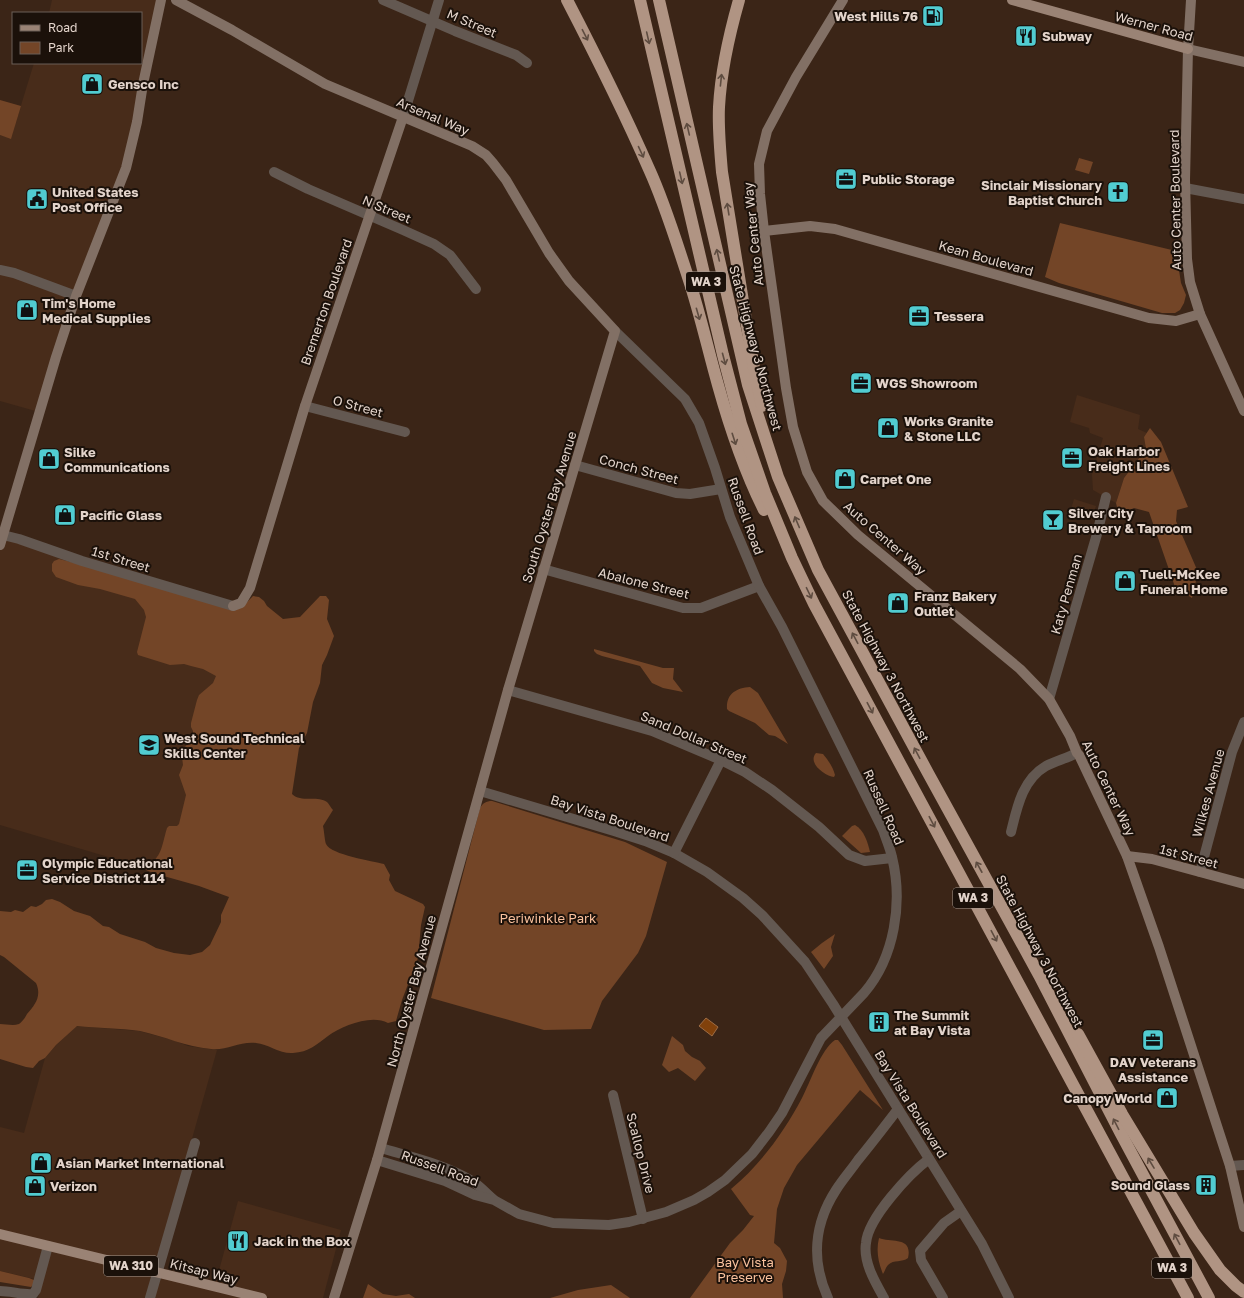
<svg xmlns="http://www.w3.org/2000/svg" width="1244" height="1298" font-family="'Golos Text',sans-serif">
<rect width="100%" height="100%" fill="#3b2517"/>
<!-- built -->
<g fill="#482c1a">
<path d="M52,0H157L135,128L39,412L0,401V135L11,138L34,63H141V13H49Z"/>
<path d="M1077,395L1140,415L1138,429L1147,433L1144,437L1146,449L1124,478L1116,503L1093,490L1092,474L1103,438L1090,433L1089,428L1070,422Z"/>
<path d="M1074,499L1096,506L1092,519L1070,513Z"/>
<path d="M3,535L330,638L254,900L0,825V545Z"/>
<path d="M76,1026L139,1031L173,1040L188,1046L217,1050L155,1270L0,1231V1127L24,1133L45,1058L56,1045Z"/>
<path d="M238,1201L341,1230L323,1298H270L215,1285Z"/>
<path d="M0,1236L241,1298H38L43,1281L0,1271Z"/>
</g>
<!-- green -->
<g fill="#734527">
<path d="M0,100L21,106L11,139L0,135Z"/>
<path d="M1079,158L1093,162L1089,174L1075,170Z"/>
<path d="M1060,223L1176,251L1181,283L1186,295L1184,303L1180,310L1175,313H1162L1059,283L1045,277Z"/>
<path d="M1150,428L1161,442L1188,507L1177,510L1176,521L1198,572L1192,598L1175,587L1149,512L1134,508L1119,515L1116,503L1124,478L1146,449L1144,437Z"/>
<path d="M59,559L244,605L253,596L259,597L264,601L267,606L283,619L300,617L320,596H326L329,600L327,619L334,636L327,655L322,665L320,683L313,702L307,733L299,748L292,794C301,803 317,795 327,802C329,804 331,808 333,810L323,826C324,830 325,843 326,844C331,855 373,861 384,864L390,875L389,880L395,891L423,904L425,907L421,925L418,958L402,1000L396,1021L388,1023C371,1014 342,1026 328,1036C316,1045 309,1052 293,1053C280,1054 268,1044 256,1043C240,1041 226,1051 211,1049C186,1047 164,1036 140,1031C119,1028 97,1028 77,1026L56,1045L45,1058L39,1061L33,1068L26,1067L0,1059V1024C6,1024 13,1026 19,1024C22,1022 25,1018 27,1014C35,1005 42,996 36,983L4,957L0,955V911L11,912L15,910L23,912L31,906L36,907L42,904L46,900L52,899L60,902L74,911L90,916L103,926L109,927L120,934L145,942L156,948L174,953L190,955L202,952L210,945L221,922V915L229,897L199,886L153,873L146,870L145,869C163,855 161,848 167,828L169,826H177L179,824L186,795L179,775L183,765L182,757L183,751L185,747L191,740L193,734V731L191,727V723L197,700L199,695L213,683L216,676L203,669L191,666L184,664L170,665L138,655L137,652L146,617L144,610L135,599L100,589L78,585L56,577L52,571V564L54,561Z"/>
<path d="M594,649L663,668H674L673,679L683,692L663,688L652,683L640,666L602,656L597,654L594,651Z"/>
<path d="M750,687L758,693L788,744L775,736L769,735L755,723L729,711L727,709C726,694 736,688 750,687Z"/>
<path d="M816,753L823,754C828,760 833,767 835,775L834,777C825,776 807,763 816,753Z"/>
<path d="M492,801L625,842L667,862L646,936L638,953L602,1001L591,1029L544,1030L431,998L480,808C483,803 486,801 492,801Z"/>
<path d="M855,825C864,830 868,843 870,852L861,853L842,836L852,826Z"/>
<path d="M835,934L831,947L833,956L824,969L811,952L822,943Z"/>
<path d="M672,1036L683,1045L685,1051L692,1057L700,1061L706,1068L695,1081L678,1068L669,1072L662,1065Z"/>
<path d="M835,1040H838L842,1045L883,1110L860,1090L797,1165L784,1188L777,1209L774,1243L780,1248L787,1261L786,1271L782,1284L783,1298H690L730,1243L743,1230L754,1216L750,1215L731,1189C761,1164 784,1132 802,1098C810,1083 821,1049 835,1040Z"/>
<path d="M879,1238C891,1243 913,1236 908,1258C902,1263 894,1259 888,1265C886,1267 885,1271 883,1274C878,1262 876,1250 879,1238Z"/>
<path d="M0,1271L29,1278L34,1280V1284L31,1287L0,1282Z"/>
<path d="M368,1284L383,1294L396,1296L409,1294L415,1298H363Z"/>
<path d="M611,1285L630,1298H550L578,1290Z"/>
</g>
<!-- water -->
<path fill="#81410b" stroke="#9e6d45" d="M706,1018L718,1027L712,1036L699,1026Z"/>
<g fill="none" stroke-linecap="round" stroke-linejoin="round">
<!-- street -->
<g stroke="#635851" stroke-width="10">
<path d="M383,0L455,31L516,55L527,63"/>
<path d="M403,117L439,0"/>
<path d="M274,172L308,189L403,230L434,244L450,255L476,289"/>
<path d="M1185,188L1244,199"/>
<path d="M0,270L14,273L76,296"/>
<path d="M305,406L405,432"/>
<path d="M575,465L676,493L690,494L721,489"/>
<path d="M3,535L19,539L82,561L233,606"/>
<path d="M543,569L683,608H701L759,586"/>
<path d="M508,690L652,731L721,760L745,772L772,790L819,827L849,855L865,861L892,858"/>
<path d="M1049,699L1097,534L1106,497"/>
<path d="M480,791L614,831L645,841L674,853L707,872L743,898L762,915L805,962L833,1004L982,1244L1009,1298"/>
<path d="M1011,832C1017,808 1022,780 1046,766C1056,761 1067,758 1077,753"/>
<path d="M674,853L721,760"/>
<path d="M1200,872L1232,752L1244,722"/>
<path d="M613,1095L643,1219"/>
<path d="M381,1148C411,1157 444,1164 472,1181C480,1186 486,1193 493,1199"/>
<path d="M377,1160L445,1181L475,1195L494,1200L519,1214L553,1223L609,1225L629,1222L666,1212L694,1200L708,1192L725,1180L752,1154L769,1132L782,1113L821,1038L864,993C895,957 903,902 892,857C890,848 886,839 883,830L782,627L759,586L730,517L715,468L699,423L685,399L615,331"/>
<path d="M1230,1166L1244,1165"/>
<path d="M0,1291C11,1291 23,1295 33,1294L36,1290L48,1246"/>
<path d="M150,1298L195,1143"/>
<path d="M828,1298C811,1261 814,1224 836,1190C843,1179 851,1170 858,1160C872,1143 885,1126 898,1109"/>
<path d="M884,1298C875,1282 863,1262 866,1243C868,1218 909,1174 929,1159"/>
<path d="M943,1298L921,1260L920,1251L944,1223L961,1211"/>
</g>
<!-- secondary -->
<g stroke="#827065" stroke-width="10">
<path d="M176,0L232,30L325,84L472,146L486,155L493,163L506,180L549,253L569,281L615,331L508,690L377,1160L334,1298"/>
<path d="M843,0L796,77L767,131L759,164L760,194L764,231L786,388L793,427L807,472L823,501L858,535L1020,669L1049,699L1070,736L1077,753L1079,755L1127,856L1159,947L1230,1166L1244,1227"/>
<path d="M1191,0L1188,49L1185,180L1187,259L1190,282L1200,314L1244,411"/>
<path d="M1188,49L1244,62"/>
<path d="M764,231L810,226L835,229L1149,318L1176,321L1200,314"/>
<path d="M0,545L56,357L76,296L126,168L137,122L143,84L161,0"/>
<path d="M233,606L241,603L250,588L305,406L403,117"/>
<path d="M1127,856L1152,859L1244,884"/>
</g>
<!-- primary -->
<g stroke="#9a8375" stroke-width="10">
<path d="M1012,0L1188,49"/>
<path d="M0,1234L262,1298"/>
</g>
<!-- highway -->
<g stroke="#b09483" stroke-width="12">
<path d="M567,0C596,56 624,112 649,169C665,204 676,241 688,277C700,313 708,350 718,385C730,428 744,470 764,510"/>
<path d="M640,0L723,355L741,424L765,493L792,558L814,604L1188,1298"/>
<path d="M659,0L748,385L778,477L818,570L928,773L1039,975L1120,1132L1209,1298"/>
<path d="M739,0C729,35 721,70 719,107C718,128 720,150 722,172L753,363L762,406"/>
<path d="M1078,1034L1122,1114L1194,1233L1220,1270L1236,1286L1244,1292"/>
</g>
</g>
<!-- one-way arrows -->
<defs><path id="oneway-shaft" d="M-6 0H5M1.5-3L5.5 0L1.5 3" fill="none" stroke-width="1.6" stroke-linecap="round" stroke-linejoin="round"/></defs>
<g stroke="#5e4c40">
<use href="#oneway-shaft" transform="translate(585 35) rotate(63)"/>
<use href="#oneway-shaft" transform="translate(648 38) rotate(77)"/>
<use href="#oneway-shaft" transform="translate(721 80) rotate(-84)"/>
<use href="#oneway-shaft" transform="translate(688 129) rotate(-103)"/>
<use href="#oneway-shaft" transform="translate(641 152) rotate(65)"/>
<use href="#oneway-shaft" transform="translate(681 178) rotate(77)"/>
<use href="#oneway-shaft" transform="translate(728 209) rotate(-99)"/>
<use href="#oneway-shaft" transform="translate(718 255) rotate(-103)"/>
<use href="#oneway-shaft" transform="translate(698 314) rotate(74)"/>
<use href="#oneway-shaft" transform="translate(724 359) rotate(75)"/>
<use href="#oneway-shaft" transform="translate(734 439) rotate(72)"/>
<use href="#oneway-shaft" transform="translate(797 522) rotate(-113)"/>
<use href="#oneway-shaft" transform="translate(809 593) rotate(64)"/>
<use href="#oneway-shaft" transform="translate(855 638) rotate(-118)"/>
<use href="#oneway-shaft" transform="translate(870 708) rotate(62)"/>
<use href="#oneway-shaft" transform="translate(917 753) rotate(-118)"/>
<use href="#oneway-shaft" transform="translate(932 822) rotate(62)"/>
<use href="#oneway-shaft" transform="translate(979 867) rotate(-119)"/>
<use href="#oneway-shaft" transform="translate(994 936) rotate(62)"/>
<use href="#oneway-shaft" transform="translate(1116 1124) rotate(-117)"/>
<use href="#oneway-shaft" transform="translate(1151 1163) rotate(-121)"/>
<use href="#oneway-shaft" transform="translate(1177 1239) rotate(-118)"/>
</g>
<!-- icons -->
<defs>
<g id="fuel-square" transform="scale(1.15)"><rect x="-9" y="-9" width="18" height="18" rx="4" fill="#51ccd1" stroke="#1b110a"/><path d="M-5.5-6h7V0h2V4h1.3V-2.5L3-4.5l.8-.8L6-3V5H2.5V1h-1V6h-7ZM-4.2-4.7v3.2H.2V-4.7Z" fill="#111"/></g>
<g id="restaurant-square" transform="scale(1.15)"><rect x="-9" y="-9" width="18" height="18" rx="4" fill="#51ccd1" stroke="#1b110a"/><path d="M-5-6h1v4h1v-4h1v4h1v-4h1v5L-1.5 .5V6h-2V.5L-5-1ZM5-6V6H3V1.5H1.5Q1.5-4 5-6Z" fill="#111"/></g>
<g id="shop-square" transform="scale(1.15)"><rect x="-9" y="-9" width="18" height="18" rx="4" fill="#51ccd1" stroke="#1b110a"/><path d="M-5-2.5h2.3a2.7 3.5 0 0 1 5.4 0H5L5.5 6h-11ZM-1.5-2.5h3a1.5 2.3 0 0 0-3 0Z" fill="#111"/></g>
<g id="office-square" transform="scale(1.15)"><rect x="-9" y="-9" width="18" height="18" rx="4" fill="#51ccd1" stroke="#1b110a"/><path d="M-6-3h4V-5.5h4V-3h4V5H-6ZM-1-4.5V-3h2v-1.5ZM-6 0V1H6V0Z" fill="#111"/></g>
<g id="church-square" transform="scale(1.15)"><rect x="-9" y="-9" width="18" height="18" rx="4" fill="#51ccd1" stroke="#1b110a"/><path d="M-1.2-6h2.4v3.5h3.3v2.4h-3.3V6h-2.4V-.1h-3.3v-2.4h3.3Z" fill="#111"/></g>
<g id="civic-square" transform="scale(1.15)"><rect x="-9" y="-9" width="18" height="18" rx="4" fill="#51ccd1" stroke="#1b110a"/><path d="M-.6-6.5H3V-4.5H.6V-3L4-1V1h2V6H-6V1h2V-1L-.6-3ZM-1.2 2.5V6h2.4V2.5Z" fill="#111"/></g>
<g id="bar-square" transform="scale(1.15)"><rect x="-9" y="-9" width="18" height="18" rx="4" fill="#51ccd1" stroke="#1b110a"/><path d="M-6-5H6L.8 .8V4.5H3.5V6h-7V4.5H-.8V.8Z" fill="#111"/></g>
<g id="school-square" transform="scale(1.15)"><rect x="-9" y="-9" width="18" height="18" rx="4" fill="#51ccd1" stroke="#1b110a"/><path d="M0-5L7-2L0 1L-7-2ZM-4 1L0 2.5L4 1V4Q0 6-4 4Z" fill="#111"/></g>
<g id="building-square" transform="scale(1.15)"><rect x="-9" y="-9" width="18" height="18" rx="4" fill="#51ccd1" stroke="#1b110a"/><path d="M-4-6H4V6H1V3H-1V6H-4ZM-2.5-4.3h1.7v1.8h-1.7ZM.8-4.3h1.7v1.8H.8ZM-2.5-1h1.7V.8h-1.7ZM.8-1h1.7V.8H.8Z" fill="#111"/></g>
</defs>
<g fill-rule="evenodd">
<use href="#fuel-square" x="933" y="16"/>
<use href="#restaurant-square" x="1026" y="36"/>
<use href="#shop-square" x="92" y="84"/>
<use href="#office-square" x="846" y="179"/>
<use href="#church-square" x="1118" y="192"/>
<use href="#civic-square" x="37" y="199"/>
<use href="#shop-square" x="27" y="310"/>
<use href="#office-square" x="919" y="316"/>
<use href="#office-square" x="861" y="383"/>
<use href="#shop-square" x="888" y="428"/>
<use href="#office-square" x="1072" y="458"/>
<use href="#shop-square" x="49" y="459"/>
<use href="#shop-square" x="845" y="479"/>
<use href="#shop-square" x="65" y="515"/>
<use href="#bar-square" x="1053" y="520"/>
<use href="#shop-square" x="1125" y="581"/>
<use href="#shop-square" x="898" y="603"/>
<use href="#school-square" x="149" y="745"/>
<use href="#office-square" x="27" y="870"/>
<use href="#building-square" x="879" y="1022"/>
<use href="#office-square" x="1153" y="1040"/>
<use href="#shop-square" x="1167" y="1098"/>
<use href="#shop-square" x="41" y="1163"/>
<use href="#building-square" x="1206" y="1185"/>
<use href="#shop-square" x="35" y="1186"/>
<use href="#restaurant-square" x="238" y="1241"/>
</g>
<g text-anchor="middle" stroke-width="4" stroke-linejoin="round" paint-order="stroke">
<!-- shield labels -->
<g fill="#1b110a" stroke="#a79a91" stroke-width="1">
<rect x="686" y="272" width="40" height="20" rx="3"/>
<rect x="953" y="888" width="40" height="20" rx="3"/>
<rect x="104" y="1256" width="54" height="20" rx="3"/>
<rect x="1152" y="1258" width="40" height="20" rx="3"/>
</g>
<g font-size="12" font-weight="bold" fill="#e3d4cb">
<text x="706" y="286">WA 3</text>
<text x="973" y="902">WA 3</text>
<text x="131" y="1270">WA 310</text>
<text x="1172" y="1272">WA 3</text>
</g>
<!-- poi labels -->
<g font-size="13" font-weight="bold" fill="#e3d4cb" stroke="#1b110a" text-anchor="start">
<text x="918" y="21" text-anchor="end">West Hills 76</text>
<text x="1042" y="41">Subway</text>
<text x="108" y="89">Gensco Inc</text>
<text x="862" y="184">Public Storage</text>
<text x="1102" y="190" text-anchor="end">Sinclair Missionary<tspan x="1102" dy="15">Baptist Church</tspan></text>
<text x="52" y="197">United States<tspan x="52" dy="15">Post Office</tspan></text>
<text x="42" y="308">Tim's Home<tspan x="42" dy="15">Medical Supplies</tspan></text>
<text x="934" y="321">Tessera</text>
<text x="876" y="388">WGS Showroom</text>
<text x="904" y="426">Works Granite<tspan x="904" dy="15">&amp; Stone LLC</tspan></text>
<text x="1088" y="456">Oak Harbor<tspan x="1088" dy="15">Freight Lines</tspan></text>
<text x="64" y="457">Silke<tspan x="64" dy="15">Communications</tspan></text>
<text x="860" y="484">Carpet One</text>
<text x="1068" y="518">Silver City<tspan x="1068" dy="15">Brewery &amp; Taproom</tspan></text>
<text x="80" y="520">Pacific Glass</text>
<text x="1140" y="579">Tuell-McKee<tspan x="1140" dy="15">Funeral Home</tspan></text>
<text x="914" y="601">Franz Bakery<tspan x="914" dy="15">Outlet</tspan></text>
<text x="164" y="743">West Sound Technical<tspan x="164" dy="15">Skills Center</tspan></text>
<text x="42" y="868">Olympic Educational<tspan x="42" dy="15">Service District 114</tspan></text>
<text x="894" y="1020">The Summit<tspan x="894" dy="15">at Bay Vista</tspan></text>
<text x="1153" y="1067" text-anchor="middle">DAV Veterans<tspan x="1153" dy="15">Assistance</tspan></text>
<text x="1152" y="1103" text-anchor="end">Canopy World</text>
<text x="56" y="1168">Asian Market International</text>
<text x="1190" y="1190" text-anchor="end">Sound Glass</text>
<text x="50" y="1191">Verizon</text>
<text x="254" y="1246">Jack in the Box</text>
</g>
<!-- street labels -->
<g font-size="13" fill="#e3d4cb" stroke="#1b110a">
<text transform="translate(472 23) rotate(23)" y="5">M Street</text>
<text transform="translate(1154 26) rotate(15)" y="5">Werner Road</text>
<text transform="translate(433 116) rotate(23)" y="5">Arsenal Way</text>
<text transform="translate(1175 200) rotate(-91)" y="5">Auto Center Boulevard</text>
<text transform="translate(387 209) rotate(23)" y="5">N Street</text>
<text transform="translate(753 234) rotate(-96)" y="5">Auto Center Way</text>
<text transform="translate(986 258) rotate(16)" y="5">Kean Boulevard</text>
<text transform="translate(326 302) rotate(-71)" y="5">Bremerton Boulevard</text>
<text transform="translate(756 348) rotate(75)" y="5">State Highway 3 Northwest</text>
<text transform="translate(358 406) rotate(15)" y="5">O Street</text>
<text transform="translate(639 469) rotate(15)" y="5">Conch Street</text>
<text transform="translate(549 507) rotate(-73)" y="5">South Oyster Bay Avenue</text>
<text transform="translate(746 516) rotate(70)" y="5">Russell Road</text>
<text transform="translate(885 538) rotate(41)" y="5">Auto Center Way</text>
<text transform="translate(121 559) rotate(17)" y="5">1st Street</text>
<text transform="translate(644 583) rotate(14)" y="5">Abalone Street</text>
<text transform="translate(1066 594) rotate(-74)" y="5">Katy Penman</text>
<text transform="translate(886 666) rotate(62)" y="5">State Highway 3 Northwest</text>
<text transform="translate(694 737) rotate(23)" y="5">Sand Dollar Street</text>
<text transform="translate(1109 788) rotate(64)" y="5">Auto Center Way</text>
<text transform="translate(1208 793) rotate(-75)" y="5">Wilkes Avenue</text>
<text transform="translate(884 807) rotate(66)" y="5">Russell Road</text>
<text transform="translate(610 818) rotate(18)" y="5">Bay Vista Boulevard</text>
<text transform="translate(1189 856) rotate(15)" y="5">1st Street</text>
<text transform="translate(1040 951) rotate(62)" y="5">State Highway 3 Northwest</text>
<text transform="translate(411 991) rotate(-75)" y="5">North Oyster Bay Avenue</text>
<text transform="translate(911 1104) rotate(58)" y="5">Bay Vista Boulevard</text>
<text transform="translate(641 1153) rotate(76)" y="5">Scallop Drive</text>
<text transform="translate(440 1168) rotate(20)" y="5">Russell Road</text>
<text transform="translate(204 1271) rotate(14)" y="5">Kitsap Way</text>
</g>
<!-- park labels -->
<g font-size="13" fill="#fac19d" stroke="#1b110a">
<text x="548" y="923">Periwinkle Park</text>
<text x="745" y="1267">Bay Vista<tspan x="745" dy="15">Preserve</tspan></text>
</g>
</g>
<!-- legend -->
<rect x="12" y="12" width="130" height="52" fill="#1b110a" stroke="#6b5f57"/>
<rect x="20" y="25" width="20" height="6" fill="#9a8375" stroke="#6b5f57"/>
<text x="48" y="32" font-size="12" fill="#e3d4cb">Road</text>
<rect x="20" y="42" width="20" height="12" fill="#734527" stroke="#6b5f57"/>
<text x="48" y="52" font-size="12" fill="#e3d4cb">Park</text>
</svg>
